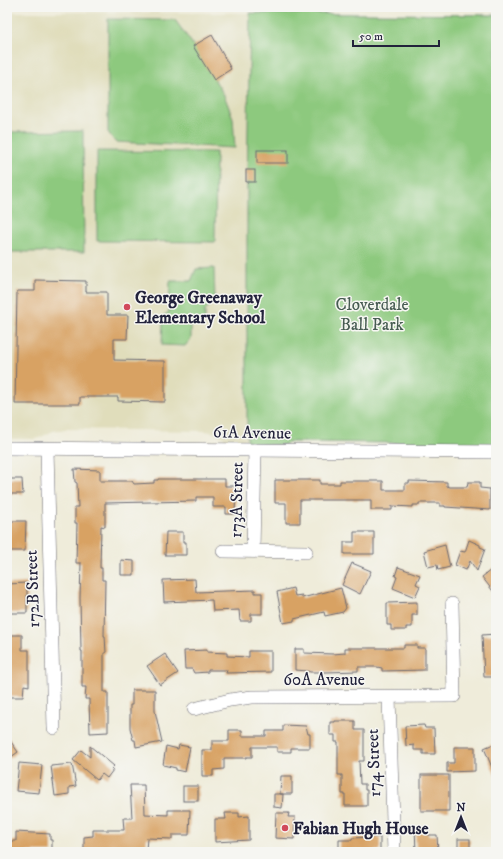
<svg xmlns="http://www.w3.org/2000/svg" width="503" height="859" font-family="'IM FELL DW Pica',serif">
<rect width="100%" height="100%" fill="#f6f6f2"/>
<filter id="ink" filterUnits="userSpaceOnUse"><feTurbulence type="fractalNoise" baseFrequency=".025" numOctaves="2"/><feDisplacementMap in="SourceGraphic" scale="8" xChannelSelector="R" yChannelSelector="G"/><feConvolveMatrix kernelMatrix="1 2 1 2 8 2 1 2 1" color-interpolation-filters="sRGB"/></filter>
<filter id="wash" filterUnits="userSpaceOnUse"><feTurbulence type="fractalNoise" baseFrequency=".012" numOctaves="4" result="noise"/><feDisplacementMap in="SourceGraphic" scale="16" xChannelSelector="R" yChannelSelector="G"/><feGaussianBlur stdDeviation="0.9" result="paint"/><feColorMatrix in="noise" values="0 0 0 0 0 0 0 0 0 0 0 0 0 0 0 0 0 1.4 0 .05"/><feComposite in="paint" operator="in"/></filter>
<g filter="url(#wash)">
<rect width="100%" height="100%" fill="#efecda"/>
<!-- built -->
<path fill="#e0ddbb" d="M7,12L250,13L247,184V445L232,444L218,434L206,431L66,429L53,431L39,438L34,439H7Z"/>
<!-- green -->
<g fill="#8dc97e" stroke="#58765c">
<path d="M250,13L496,15V444L289,442L285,445H247V184Z"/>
<path d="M108,19L175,20L194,46L224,95L233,118L235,148L115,142L108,132Z"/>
<path d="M83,131L84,252H7V132Z"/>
<path d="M97,151L216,152L215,242L97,241Z"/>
<path d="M214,268L215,301L205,310V320L191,325V339L185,346L162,345L163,316L169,312L170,281H191L196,269Z"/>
</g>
<g id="blocks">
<!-- building -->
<g fill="#d8a264">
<path d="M212,35L231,69L214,80L193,46Z"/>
<rect x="257" y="150" width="31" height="13"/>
<rect x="246" y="170" width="9" height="12"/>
<path d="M35,280L86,281V292H107V315H128L127,339H114V360L165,361V402L118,401V397H80V404H15L17,291H35Z"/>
<path d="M74,469L100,470V481H132L134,484L154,483V480H158V479H225V486H236L235,514H226V507H213V497H196V501L105,503V527L101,526L100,568H102V580H105L104,636H105L106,653H104V692H108V732L90,733L89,699H85L86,687H82V651H81L80,598L81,563H76L77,523H75V507H78L77,483L75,482Z"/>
<path d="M7,479H22L23,494H7Z"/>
<path d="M275,480H320V484H340V481H383V490H405V483H409V481L447,482V486L450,487H467L468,482H480V488L490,489V510L445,507V506H440V503H419V505H413V507L392,506V510H371V500H300V523H286V503H275Z"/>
<path d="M7,521H26L25,551H7Z"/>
<path d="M166,532H183V542H186V555H165Z"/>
<path d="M354,532H374V554H344V542H354Z"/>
<path d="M469,540L480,545V547L485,549L477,571L470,561L466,570L455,565L460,551L465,552Z"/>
<path d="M445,545L450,567L438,570L437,565L428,567L424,551Z"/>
<path d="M121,560L134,561V575H121Z"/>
<path d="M352,563L371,571L360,594L342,585Z"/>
<path d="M496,566V595L482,577Z"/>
<path d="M398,567L420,575L416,584L420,586L415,597L393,588L397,577L395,576Z"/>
<path d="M195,579L196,592L255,590V593H262V614H251V621H240L239,610L213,611L212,600L164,602L163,580Z"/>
<path d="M27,583V613H7V584Z"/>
<path d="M293,588L295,596L302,595V598L341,588L346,608L343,612L325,616L324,612L294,619V621L283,623L277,592Z"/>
<path d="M417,602V615H412V627H406V630H391V625H387V603Z"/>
<path d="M496,634V677H484L482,635Z"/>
<path d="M7,635H22V650H29V686L24,685L23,697H7Z"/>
<path d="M404,645H417V648H425V670L382,671V668L377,667H358V671L327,672H310L308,671L295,670V649H304V653L333,654L345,653V648H404Z"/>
<path d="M207,650V652L227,653V656L249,657V651H271V672L226,673L227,670H208V672L194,673L192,669H185L184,651Z"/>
<path d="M165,654L178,673L160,685L147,666Z"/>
<path d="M132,690H155V711L162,742L136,747L135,740H133L130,728V705H132Z"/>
<path d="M335,721H355V730H364V761H359L360,784H365V790H367V806H345V794H342V775H338V742H335V735H330V722H335Z"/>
<path d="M283,725L306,726L308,734H310V748H291V752H277V747H252V757H246V758H224V769L213,770V776H202V750H212V741H229V730H242V736H266V731H283Z"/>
<path d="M424,725L425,728H434L435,754H423V750H414V745L406,746L405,726Z"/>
<path d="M7,736L18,752L7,760Z"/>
<path d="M496,743V777L484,748Z"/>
<path d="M179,745L190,747L185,772L176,770V768L163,765L166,746L178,749Z"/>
<path d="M90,746L114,766L111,769L113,770L107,778L102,774L97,780L73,760L81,750L90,757Z"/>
<path d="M454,747H475V771L447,772V763H454Z"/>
<path d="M19,763L42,765L39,793L16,791Z"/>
<path d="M72,764L76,786L69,787V794L55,796L51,766Z"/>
<rect x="421" y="775" width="28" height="36"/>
<path d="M281,776H292V794H280Z"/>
<path d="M130,785H144L145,814L168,815V810H190L189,835H172V839L147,838L146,850H116V852H84V837L93,836V830H124L123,818H132Z"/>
<rect x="183" y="786" width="15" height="15"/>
<path d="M274,794H283L282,808L274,807Z"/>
<path d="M225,813H239V817L249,816V840L215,842V819H226Z"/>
<path d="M276,813H289L288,817H295L294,839L275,838Z"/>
<path d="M415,827H428V835H437L438,852H416Z"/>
<path d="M16,832L50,834V840H52V852H7V841H16Z"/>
<path d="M369,837H380V851L339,852V840H352V838Z"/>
<rect x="458" y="839" width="12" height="13"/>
</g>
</g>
</g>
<g filter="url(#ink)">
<use href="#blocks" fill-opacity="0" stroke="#6a6973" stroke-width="1"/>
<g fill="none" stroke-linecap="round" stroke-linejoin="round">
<!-- minor casing -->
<g stroke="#6a6973" stroke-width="14">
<g id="minor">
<path d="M7,448L496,452"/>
<path d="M47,449L54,728"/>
<path d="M223,551L306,552"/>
<path d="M253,551L255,450"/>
<path d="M389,697L394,852"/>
<path d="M194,709L230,700L252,697L454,696L452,604"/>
</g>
</g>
<!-- minor -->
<use href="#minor" stroke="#fff" stroke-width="13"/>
</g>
</g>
<!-- markers -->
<g fill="#d1495b" stroke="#f6f6f2" stroke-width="1.5">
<circle cx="127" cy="307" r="4"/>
<circle cx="285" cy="828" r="4"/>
</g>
<g text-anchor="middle" stroke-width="3" stroke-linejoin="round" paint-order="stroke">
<!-- poi labels -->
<g font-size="17" font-weight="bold" fill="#22223b" stroke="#f6f6f2" text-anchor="start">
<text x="135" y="303">George Greenaway<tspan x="135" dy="20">Elementary School</tspan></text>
<text x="293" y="834">Fabian Hugh House</text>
</g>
<!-- park labels -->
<g font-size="17" fill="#475c52" stroke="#f6f6f2">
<text x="372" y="310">Cloverdale<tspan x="372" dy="20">Ball Park</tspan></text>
</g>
<!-- street labels -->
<g font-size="17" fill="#22223b" stroke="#f6f6f2">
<text transform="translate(252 432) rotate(1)" y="6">61A Avenue</text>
<text transform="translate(236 500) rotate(-89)" y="6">173A Street</text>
<text transform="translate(32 589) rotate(-92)" y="6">172B Street</text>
<text x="324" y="685">60A Avenue</text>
<text transform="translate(373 763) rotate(-92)" y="6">174 Street</text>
</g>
</g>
<!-- margin -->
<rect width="503" height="859" fill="none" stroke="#f6f6f2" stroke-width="24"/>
<!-- north arrow -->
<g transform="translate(461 817)" stroke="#f6f6f2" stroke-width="3" paint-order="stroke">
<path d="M0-3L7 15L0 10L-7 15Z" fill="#22223b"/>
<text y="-6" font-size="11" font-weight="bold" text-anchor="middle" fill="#22223b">N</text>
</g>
<!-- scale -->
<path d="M353 40v6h86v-6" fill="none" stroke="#22223b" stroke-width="2"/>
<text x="359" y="40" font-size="12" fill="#22223b" stroke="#f6f6f2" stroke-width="3" paint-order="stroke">50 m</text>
</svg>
